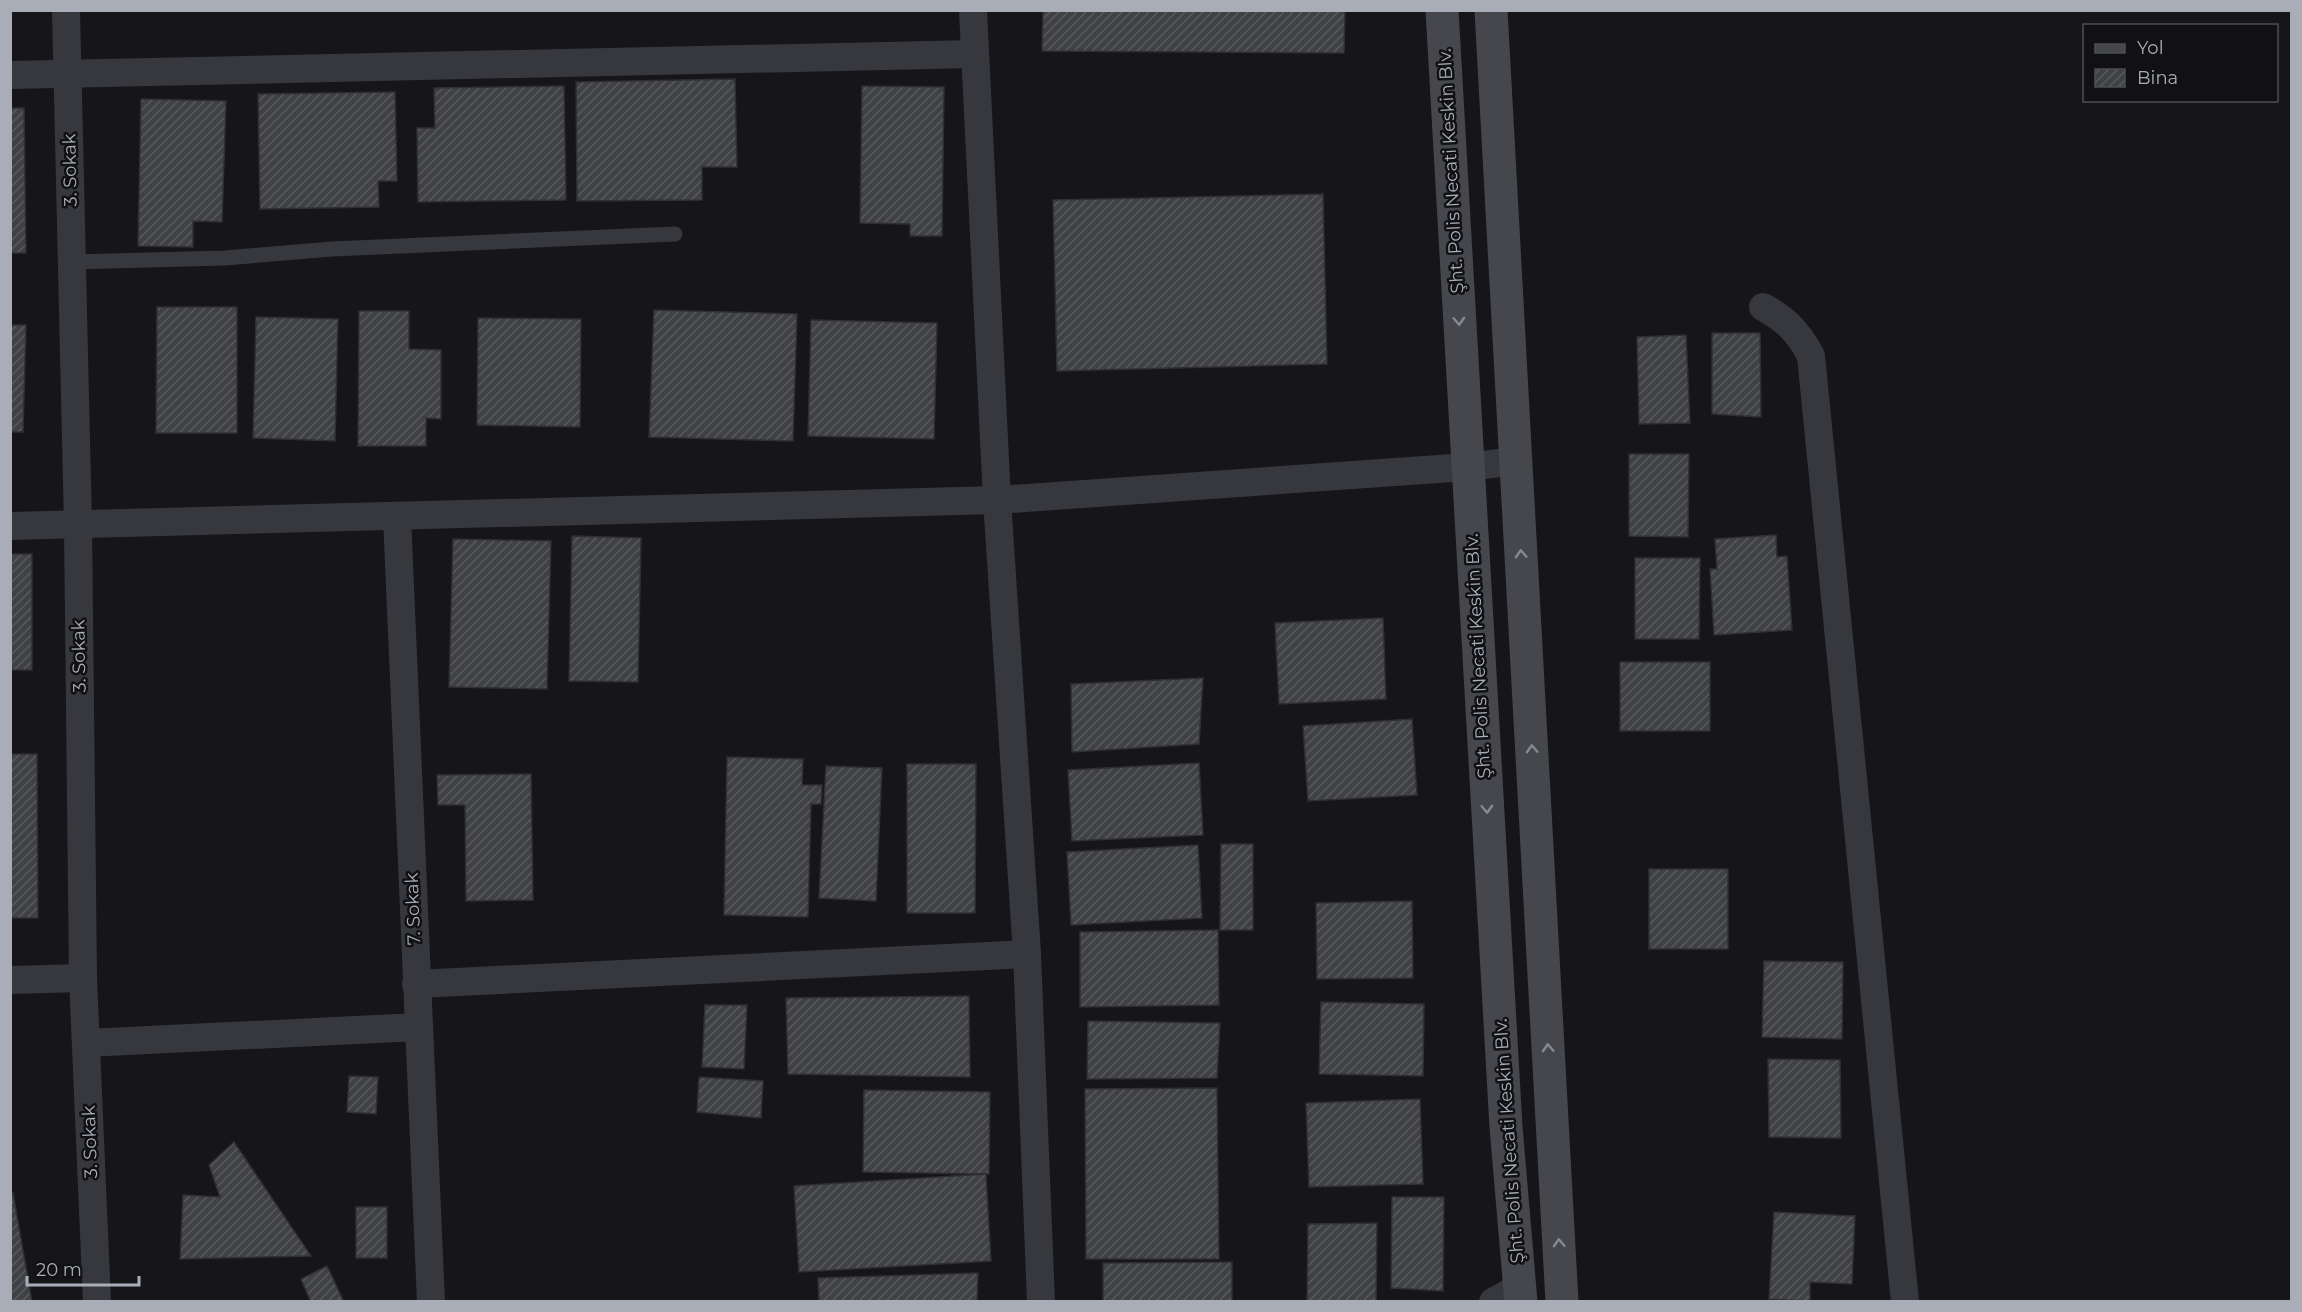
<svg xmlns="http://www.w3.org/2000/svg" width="2302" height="1312" font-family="Montserrat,sans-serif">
<defs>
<pattern id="building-hatch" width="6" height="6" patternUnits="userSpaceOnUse" patternTransform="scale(1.5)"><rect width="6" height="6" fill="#404145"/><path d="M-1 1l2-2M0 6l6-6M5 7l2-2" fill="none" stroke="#595a5e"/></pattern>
</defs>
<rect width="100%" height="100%" fill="#161618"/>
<!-- building -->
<g fill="url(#building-hatch)" stroke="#303034" stroke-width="1.5">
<path d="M1043,10H1345L1344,53L1042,51Z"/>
<path d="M735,79L737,167H702V200L577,201L576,82Z"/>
<path d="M564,86L566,200L418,202L417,128H435L434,88Z"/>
<path d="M862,86L944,87L942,236H910V224L860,223Z"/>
<path d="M395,92L397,181H378L379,207L260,209L258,94Z"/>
<path d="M141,99L226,101L222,222L193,221V247L138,246Z"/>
<path d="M10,108H24L26,253H10Z"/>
<path d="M1323,194L1327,364L1057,371L1053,200Z"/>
<path d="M157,307H237V433H156Z"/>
<path d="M654,310L797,314L793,441L649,437Z"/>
<path d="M359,311H409V349L441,350V419L426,418V446H358Z"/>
<path d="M256,317L338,319L335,441L253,438Z"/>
<path d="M478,318L581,319L580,427L477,425Z"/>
<path d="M811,320L937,323L934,439L808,436Z"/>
<path d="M10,325H26L23,432H10Z"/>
<path d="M1712,333H1760L1761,417L1712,414Z"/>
<path d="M1686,335L1690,423L1639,424L1637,337Z"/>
<path d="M1629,454H1689L1688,537L1629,536Z"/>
<path d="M1776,535L1777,557L1787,556L1792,630L1714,635L1710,569H1717L1715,539Z"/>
<path d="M572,536L641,538L638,682L569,681Z"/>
<path d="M453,539L551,541L547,689L449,687Z"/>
<rect x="10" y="554" width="22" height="116"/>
<path d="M1635,558H1700L1699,639H1635Z"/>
<path d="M1383,618L1386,699L1279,704L1275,623Z"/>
<rect x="1620" y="662" width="90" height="69"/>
<path d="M1203,678L1199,744L1072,752L1071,684Z"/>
<path d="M1412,719L1417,795L1308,801L1303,726Z"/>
<path d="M10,754H37L38,918H10Z"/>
<path d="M727,757L803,759L802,785H822L821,804H811L808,917L724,915Z"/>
<path d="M1199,763L1203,835L1072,841L1068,770Z"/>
<path d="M907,764H976L975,913H907Z"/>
<path d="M826,766L882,768L876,901L819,898Z"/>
<path d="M531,774L533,900L466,901L465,805H438L437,775Z"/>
<path d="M1221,844H1253V930H1220Z"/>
<path d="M1198,845L1202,918L1071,925L1067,852Z"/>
<rect x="1649" y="869" width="79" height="80"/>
<path d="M1412,901L1413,978L1317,979L1316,903Z"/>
<path d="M1218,930L1219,1005L1080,1007V932Z"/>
<path d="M1764,961L1843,962L1842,1039L1762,1037Z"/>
<path d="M969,996L970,1077L788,1074L786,998Z"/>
<path d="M1321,1002L1424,1004L1423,1076L1319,1074Z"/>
<path d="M705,1005H747L744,1069L702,1067Z"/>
<path d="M1088,1021L1220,1023L1217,1078L1087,1079Z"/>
<path d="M1768,1059L1840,1060L1841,1138L1769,1137Z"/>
<path d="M349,1076L378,1077L376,1114L347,1112Z"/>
<path d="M699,1077L763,1081L761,1118L697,1112Z"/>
<path d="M1217,1088L1219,1259H1086L1085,1089Z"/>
<path d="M864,1090L990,1092L989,1174L863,1172Z"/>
<path d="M1420,1099L1423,1184L1309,1187L1306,1103Z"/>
<path d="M234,1142L311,1256L180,1259L183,1195L220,1197L209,1165Z"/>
<path d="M986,1174L991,1261L799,1272L794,1186Z"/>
<path d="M10,1193H13L32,1302H10Z"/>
<path d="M1392,1197H1444L1443,1291L1391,1288Z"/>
<rect x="356" y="1207" width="31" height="51"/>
<path d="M1774,1212L1855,1216L1852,1284L1810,1282V1301L1769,1299Z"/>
<path d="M1377,1223L1376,1302H1307L1308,1224Z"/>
<path d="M1232,1262V1302H1103V1263Z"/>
<path d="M327,1266L344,1302H311L301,1279Z"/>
<path d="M978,1273L977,1302H819L818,1278Z"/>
</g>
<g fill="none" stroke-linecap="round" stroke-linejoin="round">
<!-- lane -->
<path stroke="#37383d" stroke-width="15" d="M72,262L225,258L332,249L675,234"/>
<!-- street -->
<g stroke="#37383d" stroke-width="28">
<path d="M66,10L78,525L83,978L97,1302"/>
<path d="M973,10L997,500L1027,954L1041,1302"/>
<path d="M10,75L975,54"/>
<path d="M1763,307C1786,319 1799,333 1811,356L1905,1302"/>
<path d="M397,517L431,1302"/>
<path d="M10,526L997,500L1467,467L1516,461"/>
<path d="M10,980L83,978"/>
<path d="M416,984L1027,954"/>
<path d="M86,1043L418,1027"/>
<path d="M1493,1302L1520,1287"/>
</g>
<!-- secondary -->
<g stroke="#45474d" stroke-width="33">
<path d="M1442,10L1506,1127L1521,1302"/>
<path d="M1491,10L1562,1302"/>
</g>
</g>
<!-- one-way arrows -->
<defs><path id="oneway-chevron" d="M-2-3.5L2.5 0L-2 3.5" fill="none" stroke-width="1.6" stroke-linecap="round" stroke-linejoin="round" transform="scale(1.5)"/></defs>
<g stroke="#858993">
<use href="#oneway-chevron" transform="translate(1459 321) rotate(87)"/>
<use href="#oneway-chevron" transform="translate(1521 554) rotate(-93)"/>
<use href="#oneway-chevron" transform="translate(1532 749) rotate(-93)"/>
<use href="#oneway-chevron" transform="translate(1487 809) rotate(87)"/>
<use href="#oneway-chevron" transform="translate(1548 1048) rotate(-93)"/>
<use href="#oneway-chevron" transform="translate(1559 1243) rotate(-93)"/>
</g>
<g text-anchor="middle" stroke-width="5" stroke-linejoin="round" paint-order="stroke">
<!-- street labels -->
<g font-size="18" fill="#a8adb8" stroke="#111113">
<text transform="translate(70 170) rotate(-91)" y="6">3. Sokak</text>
<text transform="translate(1451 171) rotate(-93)" y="6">Şht. Polis Necati Keskin Blv.</text>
<text transform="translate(79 656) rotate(-91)" y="6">3. Sokak</text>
<text transform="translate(1478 656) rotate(-93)" y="6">Şht. Polis Necati Keskin Blv.</text>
<text transform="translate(413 909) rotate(-92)" y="6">7. Sokak</text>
<text transform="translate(1509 1141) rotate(-94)" y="6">Şht. Polis Necati Keskin Blv.</text>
<text transform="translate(90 1142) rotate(-92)" y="6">3. Sokak</text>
</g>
</g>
<!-- border -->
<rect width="2302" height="1312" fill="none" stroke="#a8adb8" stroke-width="24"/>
<!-- legend -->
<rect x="2083" y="24" width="195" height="78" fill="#111113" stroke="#4d4f55" stroke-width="1.5"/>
<rect x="2095" y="44" width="30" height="9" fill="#45474d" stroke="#4d4f55" stroke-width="1.5"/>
<text x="2137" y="54" font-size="18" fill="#a8adb8">Yol</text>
<rect x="2095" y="69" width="30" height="18" fill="url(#building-hatch)" stroke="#4d4f55" stroke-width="1.5"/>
<text x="2137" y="84" font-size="18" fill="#a8adb8">Bina</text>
<!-- scale -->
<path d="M27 1276v9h112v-9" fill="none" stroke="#a8adb8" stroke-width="3"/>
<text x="36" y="1276" font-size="18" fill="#a8adb8" stroke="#111113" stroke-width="4.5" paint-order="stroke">20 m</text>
</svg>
